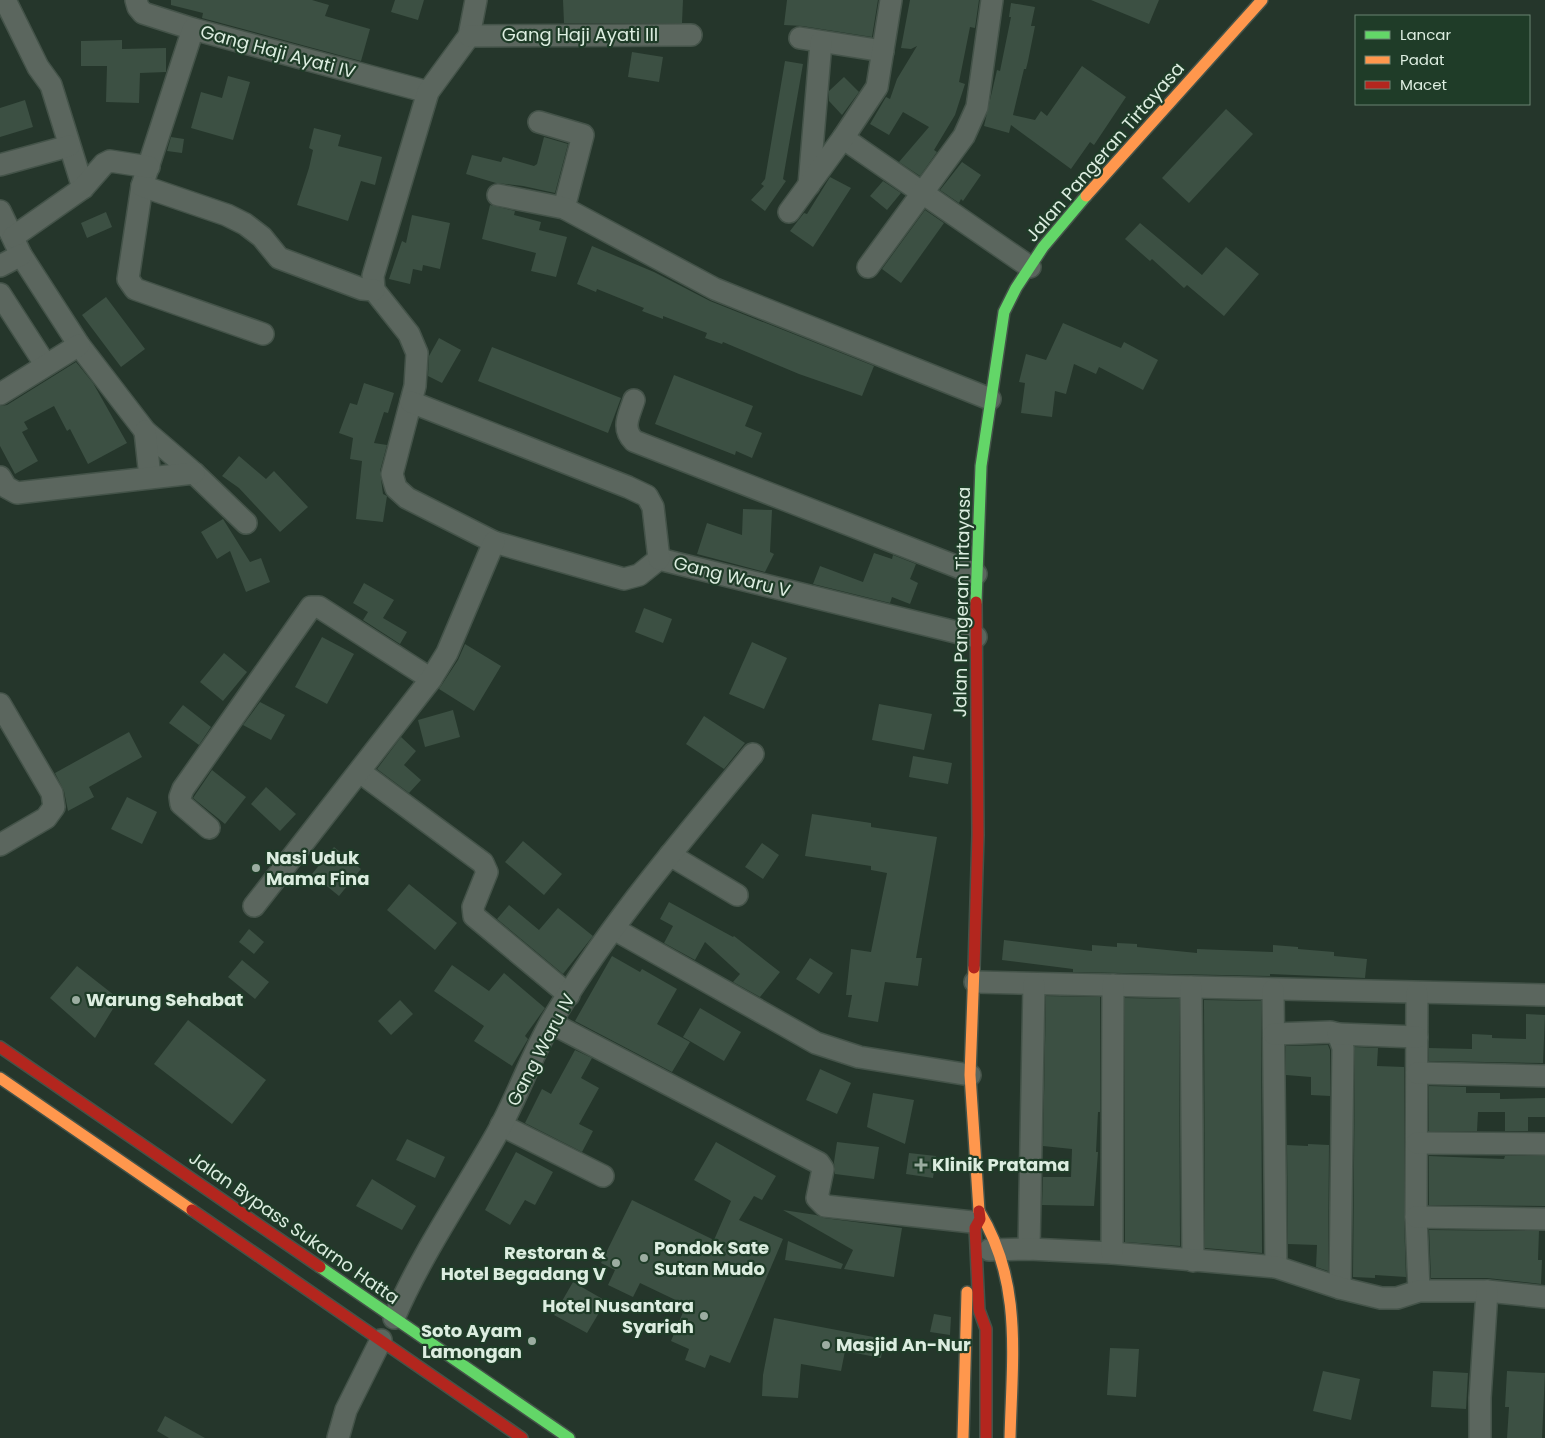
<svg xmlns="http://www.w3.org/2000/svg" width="1545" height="1438" font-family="Poppins,sans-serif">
<rect width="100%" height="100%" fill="#25362b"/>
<!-- building -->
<g fill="#3c5043">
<path d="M171,0H312L329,5L325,16L370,29L361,61L202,18L203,13L171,5Z"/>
<path d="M395,0H424L418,20L391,12Z"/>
<path d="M563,0H683L682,23H564Z"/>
<path d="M787,0H878L872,37L802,26L784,25Z"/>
<path d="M910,0H979L975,28L970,27L959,82L965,84L955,115L934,150L937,152L920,176L899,162L929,127L903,112L889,135L870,124L886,97L890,99L897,79L917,46L911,49L901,48Z"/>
<path d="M1091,0H1159L1149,24Z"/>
<path d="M1011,3L1035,7L1031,26H1035L1028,61L1026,69H1024L1013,115L1035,120L1041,111L1047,116L1082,66L1126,97L1094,145L1090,142L1071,169L1011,125L1009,133L984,126L997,70L1000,71L1011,17H1009Z"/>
<path d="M122,40V49L166,48V72L140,73L139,103L106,102L107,66H81V41Z"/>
<path d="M632,52L663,57L659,82L628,77Z"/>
<path d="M785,61L803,64L783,179L786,181L765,211L751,200L764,186L761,184L765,179Z"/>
<path d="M228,76L250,82L233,140L191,128L201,92L222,98Z"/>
<path d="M844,77L859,92L842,115L829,101V91Z"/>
<path d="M25,100L33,127L0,137V108Z"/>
<path d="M1226,109L1253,134L1189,203L1162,178Z"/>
<path d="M314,128L341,135L338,146L382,157L375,185L361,181L348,221L297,205L309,168L313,150L309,148Z"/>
<path d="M171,137L184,139L182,153L167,151Z"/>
<path d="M544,137L568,144L555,193L523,186L496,183L466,174L472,155L501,162L503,157L534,166L537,164Z"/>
<path d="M962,162L981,175L963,201L961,199L959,203L940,190Z"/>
<path d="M830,177L851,188L813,247L790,231L804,213L807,214Z"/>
<path d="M883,181L901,193L887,210L870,196Z"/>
<path d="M490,205L515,211L514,215L541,222L539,230L567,237L556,277L531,271L536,253L482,239Z"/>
<path d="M925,210L944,223L901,283L882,269Z"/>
<path d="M106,212L112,227L87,238L81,223Z"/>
<path d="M412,215L450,223L440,269L423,265L422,271L413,269L410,284L389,279L402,241L406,243Z"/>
<path d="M1140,223L1202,275L1226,247L1259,274L1224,316L1187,285L1184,288L1152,259L1150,261L1125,239Z"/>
<path d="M592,246L654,272L710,301L874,366L862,396L799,374L723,342L722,344L705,338L707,333L663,316V319L642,311L644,308L597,289L596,292L577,284Z"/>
<path d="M106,297L145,349L121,367L82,315Z"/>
<path d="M1063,323L1121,348L1124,342L1158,360L1143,390L1099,367L1096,374L1074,364L1066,394L1055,391L1052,417L1021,413L1025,383L1019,382L1026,354L1046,360Z"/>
<path d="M439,338L461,350L442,383L428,376L429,356Z"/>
<path d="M492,347L621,398L608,433L478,381Z"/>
<path d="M76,362L93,383L127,443L88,464L70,429L67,431L54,406L24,422L28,429L22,432L38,461L15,474L0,446V406L7,405Z"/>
<path d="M674,375L753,406L745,426L762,433L752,458L736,451L735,455L655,424Z"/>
<path d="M364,383L394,393L388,413L384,412L374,443L387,445L380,471L383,494L387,496L383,522L356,519L362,461L350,459L353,438L339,433L350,403L357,405Z"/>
<path d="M239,456L266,479L274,471L308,507L280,532L239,488L222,476Z"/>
<path d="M743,509L772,510L770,552L774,554L765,572L697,554L707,523L742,535Z"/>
<path d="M223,519L250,562L261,558L270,582L246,592L230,551L217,559L201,532Z"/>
<path d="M874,553L892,559L893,555L916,564L910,579L918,583L910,604L892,597L890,603L813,584L820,566L863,582Z"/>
<path d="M364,583L394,600L383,618L407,632L400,644L363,620L368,612L353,603Z"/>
<path d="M644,608L672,619L663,643L635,632Z"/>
<path d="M322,637L354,654L327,704L295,687Z"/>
<path d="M752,642L787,658L764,709L729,694Z"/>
<path d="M465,644L501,666L474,711L439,689L458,660Z"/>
<path d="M224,653L247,672L223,701L200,682Z"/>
<path d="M260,702L285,715L271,740L243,725Z"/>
<path d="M879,704L932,714L924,750L872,740Z"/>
<path d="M183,705L211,727L199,745L169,723Z"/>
<path d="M453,710L460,737L425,747L418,720Z"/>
<path d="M704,716L745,743L724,769L686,744Z"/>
<path d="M129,732L142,757L89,787L94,797L68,811L64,791L55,773Z"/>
<path d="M401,737L416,751L404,765L421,780L409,793L377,769Z"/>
<path d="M913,756L952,763L948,784L909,777Z"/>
<path d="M212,770L246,797L225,824L193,798Z"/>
<path d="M266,787L296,814L280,831L251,804Z"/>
<path d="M127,797L157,812L142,844L111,829Z"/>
<path d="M812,814L871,823V827L937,837L916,958H922L918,986L885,982L878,1022L848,1017L852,995H846L851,949L871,952L887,873L871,870V866L805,856Z"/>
<path d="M523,841L562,874L544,895L505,862Z"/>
<path d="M762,843L779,855L763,879L745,867Z"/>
<path d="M334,847L361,869L339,896L312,874Z"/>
<path d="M409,884L457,923L435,950L387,910Z"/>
<path d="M669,902L733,937L734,936L780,972L760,997L733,982L740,974L705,942L695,960L664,943L673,926L660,919Z"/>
<path d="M509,905L539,930L558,908L593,936L563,974L497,919Z"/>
<path d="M249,929L264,942L254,954L239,942Z"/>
<path d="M1004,940L1092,951V945L1117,947V943L1137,944V947L1197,953V949L1273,952V945L1298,947V949L1334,952V956L1367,959L1365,978L1270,974V976L1073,972V969L1002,960Z"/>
<path d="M612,956L640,972L642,969L677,989L657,1024L690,1042L672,1072L575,1021Z"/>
<path d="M810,958L833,973L819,994L796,979Z"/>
<path d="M242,960L269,982L255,999L228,977Z"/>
<path d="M452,965L489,991L504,973L545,1008L525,1036L528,1039L512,1066L474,1041L484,1026L434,991Z"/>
<path d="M77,966L119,999L95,1038L50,998Z"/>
<path d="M1046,996L1100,997V1112H1098L1096,1152H1098L1094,1206L1042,1205L1043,1177H1071L1072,1149L1043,1146Z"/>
<path d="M1125,998L1179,999L1180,1246L1125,1242Z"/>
<path d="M400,1000L413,1014L391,1035L378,1021Z"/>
<path d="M1204,1000L1261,1001L1262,1253L1205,1248Z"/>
<path d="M700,1008L741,1032L724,1061L683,1037Z"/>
<path d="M1526,1014L1545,1015L1543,1063L1429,1061V1048L1472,1049V1034L1492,1035V1038L1526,1039Z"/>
<path d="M188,1020L266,1080L232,1124L154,1064Z"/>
<path d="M1328,1045L1330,1050V1096L1311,1095V1077L1286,1075V1046Z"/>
<path d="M1355,1047L1378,1048L1377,1066L1404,1067V1217L1406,1277L1375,1275V1278L1353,1277Z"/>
<path d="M575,1050L592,1058L581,1078L599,1088L579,1124L593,1131L582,1152L525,1123L542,1089L551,1094Z"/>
<path d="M820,1069L851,1083L837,1114L806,1100Z"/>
<path d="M1429,1086L1466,1087V1093H1500V1099L1545,1098V1117H1528V1131H1505V1112H1478L1477,1131H1429Z"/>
<path d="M873,1093L914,1100L905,1144L867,1127Z"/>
<path d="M407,1139L445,1157L435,1178L396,1160Z"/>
<path d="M716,1142L776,1176L762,1200L754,1196L739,1220L783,1239L730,1363L710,1355L705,1368L685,1360L689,1349L671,1341L686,1305L640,1283L633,1297L608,1285L615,1270L601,1263L632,1200L714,1240L731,1201L694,1180Z"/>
<path d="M837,1142L879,1147L874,1179L835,1174L834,1162Z"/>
<path d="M1308,1144L1329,1145L1328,1271L1316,1267L1317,1245L1288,1244L1287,1145L1308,1146Z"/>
<path d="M516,1152L553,1172L535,1205L525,1200L510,1225L485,1210Z"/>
<path d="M909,1153L936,1156L933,1178L906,1174Z"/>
<path d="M1429,1156L1504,1159L1505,1156H1545V1206L1429,1205Z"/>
<path d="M372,1179L416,1206L402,1230L356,1206Z"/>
<path d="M783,1210L816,1215L824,1218L902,1228L894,1277L844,1269L853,1250Z"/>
<path d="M1429,1230L1539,1231L1538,1260H1542L1541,1284L1487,1278H1431Z"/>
<path d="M788,1241L843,1264L841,1269L785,1260Z"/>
<path d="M573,1282L606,1301L587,1333L554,1315Z"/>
<path d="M934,1314L951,1317L950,1335L930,1332Z"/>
<path d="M774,1318L884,1339L881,1358L845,1351L841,1371L801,1364L798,1398L762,1396L763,1375Z"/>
<path d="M1110,1348L1139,1349L1136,1397L1107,1395Z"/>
<path d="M1323,1371L1360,1379L1351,1420L1313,1411Z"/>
<path d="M1433,1371L1468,1373L1466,1409L1431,1407Z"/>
<path d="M1507,1371L1545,1373L1542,1438H1507L1509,1407H1505Z"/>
<path d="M165,1416L205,1438H169L157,1431Z"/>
</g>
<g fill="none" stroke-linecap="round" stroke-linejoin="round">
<!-- street casing -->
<g stroke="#445349" stroke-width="24">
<g id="street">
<path d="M5,0L38,67L51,85L83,188"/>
<path d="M136,0L138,7L143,13L193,29L428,92"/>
<path d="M476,0L469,36L428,92L373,276L374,290L409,334L417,353L415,386L392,474L396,488L407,498L494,542L624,579L639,575L659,559L976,637"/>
<path d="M193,29L142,186L128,279L135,289L263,334"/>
<path d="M469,36L691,35"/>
<path d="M800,38L883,51"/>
<path d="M539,122L583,135L564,208"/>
<path d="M843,138L1030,267"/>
<path d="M0,165L69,146"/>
<path d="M809,185L821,42"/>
<path d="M142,186L227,215L245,224L262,237L279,258L362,289L374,290"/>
<path d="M498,195L564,208L715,289L990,399"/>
<path d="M0,211L21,255L79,345L145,431L194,473L246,523"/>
<path d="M789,212L843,138L877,87L891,0"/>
<path d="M13,237L83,188L104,164L110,161L149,167"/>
<path d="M0,266L21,255"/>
<path d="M868,267L964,136L977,107L992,0"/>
<path d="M0,294L45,364"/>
<path d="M0,394L79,345"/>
<path d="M634,400C629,416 621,428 634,441L976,574"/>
<path d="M411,402L628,487L647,496L653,507L659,559"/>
<path d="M145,431L150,477"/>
<path d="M0,477L6,487L17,493L194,473"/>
<path d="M0,704L52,793L54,807L46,818L0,845"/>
<path d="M360,772L483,863L487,872L473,907L474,916L569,995"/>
<path d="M209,828L181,804L180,797L183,789L311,607H319L431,679"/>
<path d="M670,855L737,895"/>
<path d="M254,906L431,679L447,653L494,542"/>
<path d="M614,929L816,1043L859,1057L970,1075"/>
<path d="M975,982L1545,995"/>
<path d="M1191,987L1193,1261"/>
<path d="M1273,990L1276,1267"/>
<path d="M1417,993L1416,1217L1419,1291"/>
<path d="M551,1023L819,1163L823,1169L817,1198L825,1206L972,1222"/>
<path d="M1274,1034L1330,1032L1338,1034L1343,1048L1340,1288"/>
<path d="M1338,1034L1417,1037"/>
<path d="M1417,1073L1545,1076"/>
<path d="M501,1125L603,1176"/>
<path d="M1417,1143L1545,1144"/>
<path d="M1416,1217L1545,1219"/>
<path d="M1029,1249L1034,984"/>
<path d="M989,1250L1029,1249L1112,1253L1276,1267L1340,1288L1381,1298H1397L1419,1291H1487L1545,1297"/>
<path d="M1112,1253L1113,985"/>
<path d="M394,1318C421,1255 461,1197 495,1137C516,1100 530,1059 551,1022C608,926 682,840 753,754"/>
<path d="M338,1438L346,1410L381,1340"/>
<path d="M1480,1438V1398L1487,1291"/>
</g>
</g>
<!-- fast casing -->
<g stroke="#445349" stroke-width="14">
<g id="fast">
<path d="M976,602L981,466L1004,312L1016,288L1043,247L1086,196"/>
<path d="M320,1267L569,1438"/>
</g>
</g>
<!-- slow casing -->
<g stroke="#445349" stroke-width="14">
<g id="slow">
<path d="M1086,196L1262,0"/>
<path d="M974,968L970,1075L979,1211"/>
<path d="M0,1078L192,1210"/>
<path d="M979,1211C1023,1282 1012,1358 1010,1438"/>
<path d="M963,1438L967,1292"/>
</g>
</g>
<!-- jam casing -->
<g stroke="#445349" stroke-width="14">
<g id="jam">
<path d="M974,968L978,835L976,602"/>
<path d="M0,1047L320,1267"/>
<path d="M192,1210L522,1438"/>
<path d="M979,1211L980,1219L975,1228L979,1310L986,1329V1438"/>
</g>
</g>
<!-- street -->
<use href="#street" stroke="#5b665e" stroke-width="21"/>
<!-- fast -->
<use href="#fast" stroke="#63d668" stroke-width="11"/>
<!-- slow -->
<use href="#slow" stroke="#ff974d" stroke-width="11"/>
<!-- jam -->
<use href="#jam" stroke="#b3261e" stroke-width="11"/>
</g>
<!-- markers -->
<g fill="#9cada1" stroke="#1f3c28" stroke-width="2">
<circle cx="256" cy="868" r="5"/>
<circle cx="76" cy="1000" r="5"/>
<path d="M918.5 1157.5h5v5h5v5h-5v5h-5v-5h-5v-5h5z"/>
<circle cx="644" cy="1258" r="5"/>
<circle cx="616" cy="1263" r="5"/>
<circle cx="704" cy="1316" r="5"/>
<circle cx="532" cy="1341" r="5"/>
<circle cx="826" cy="1345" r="5"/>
</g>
<g text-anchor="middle" stroke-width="4.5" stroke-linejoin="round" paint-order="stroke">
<!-- street labels -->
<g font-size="18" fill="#dcede0" stroke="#1f3c28">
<text x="580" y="41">Gang Haji Ayati III</text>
<text transform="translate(278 52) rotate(15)" y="6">Gang Haji Ayati IV</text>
<text transform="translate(1105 152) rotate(-49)" y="6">Jalan Pangeran Tirtayasa</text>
<text transform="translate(732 577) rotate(14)" y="6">Gang Waru V</text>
<text transform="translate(962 602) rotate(-89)" y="6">Jalan Pangeran Tirtayasa</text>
<text transform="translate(541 1050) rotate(-62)" y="6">Gang Waru IV</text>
<text transform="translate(294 1228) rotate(35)" y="6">Jalan Bypass Sukarno Hatta</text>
</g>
<!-- poi labels -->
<g font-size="18" font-weight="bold" fill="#dcede0" stroke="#1f3c28" text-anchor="start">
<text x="266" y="864">Nasi Uduk<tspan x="266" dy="21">Mama Fina</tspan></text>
<text x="86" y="1006">Warung Sehabat</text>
<text x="932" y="1171">Klinik Pratama</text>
<text x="654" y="1254">Pondok Sate<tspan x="654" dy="21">Sutan Mudo</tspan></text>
<text x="606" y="1259" text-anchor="end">Restoran &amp;<tspan x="606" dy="21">Hotel Begadang V</tspan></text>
<text x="694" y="1312" text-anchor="end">Hotel Nusantara<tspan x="694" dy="21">Syariah</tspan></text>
<text x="522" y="1337" text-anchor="end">Soto Ayam<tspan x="522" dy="21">Lamongan</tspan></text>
<text x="836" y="1351">Masjid An-Nur</text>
</g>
</g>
<!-- legend -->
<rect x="1355" y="15" width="175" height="90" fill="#1f3c28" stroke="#6b8372"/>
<rect x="1365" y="31" width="25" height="8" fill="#63d668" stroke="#6b8372"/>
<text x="1400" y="40" font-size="15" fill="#dcede0">Lancar</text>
<rect x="1365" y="56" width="25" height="8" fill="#ff974d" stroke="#6b8372"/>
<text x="1400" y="65" font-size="15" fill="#dcede0">Padat</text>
<rect x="1365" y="81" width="25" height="8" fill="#b3261e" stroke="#6b8372"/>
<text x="1400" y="90" font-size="15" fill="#dcede0">Macet</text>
</svg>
